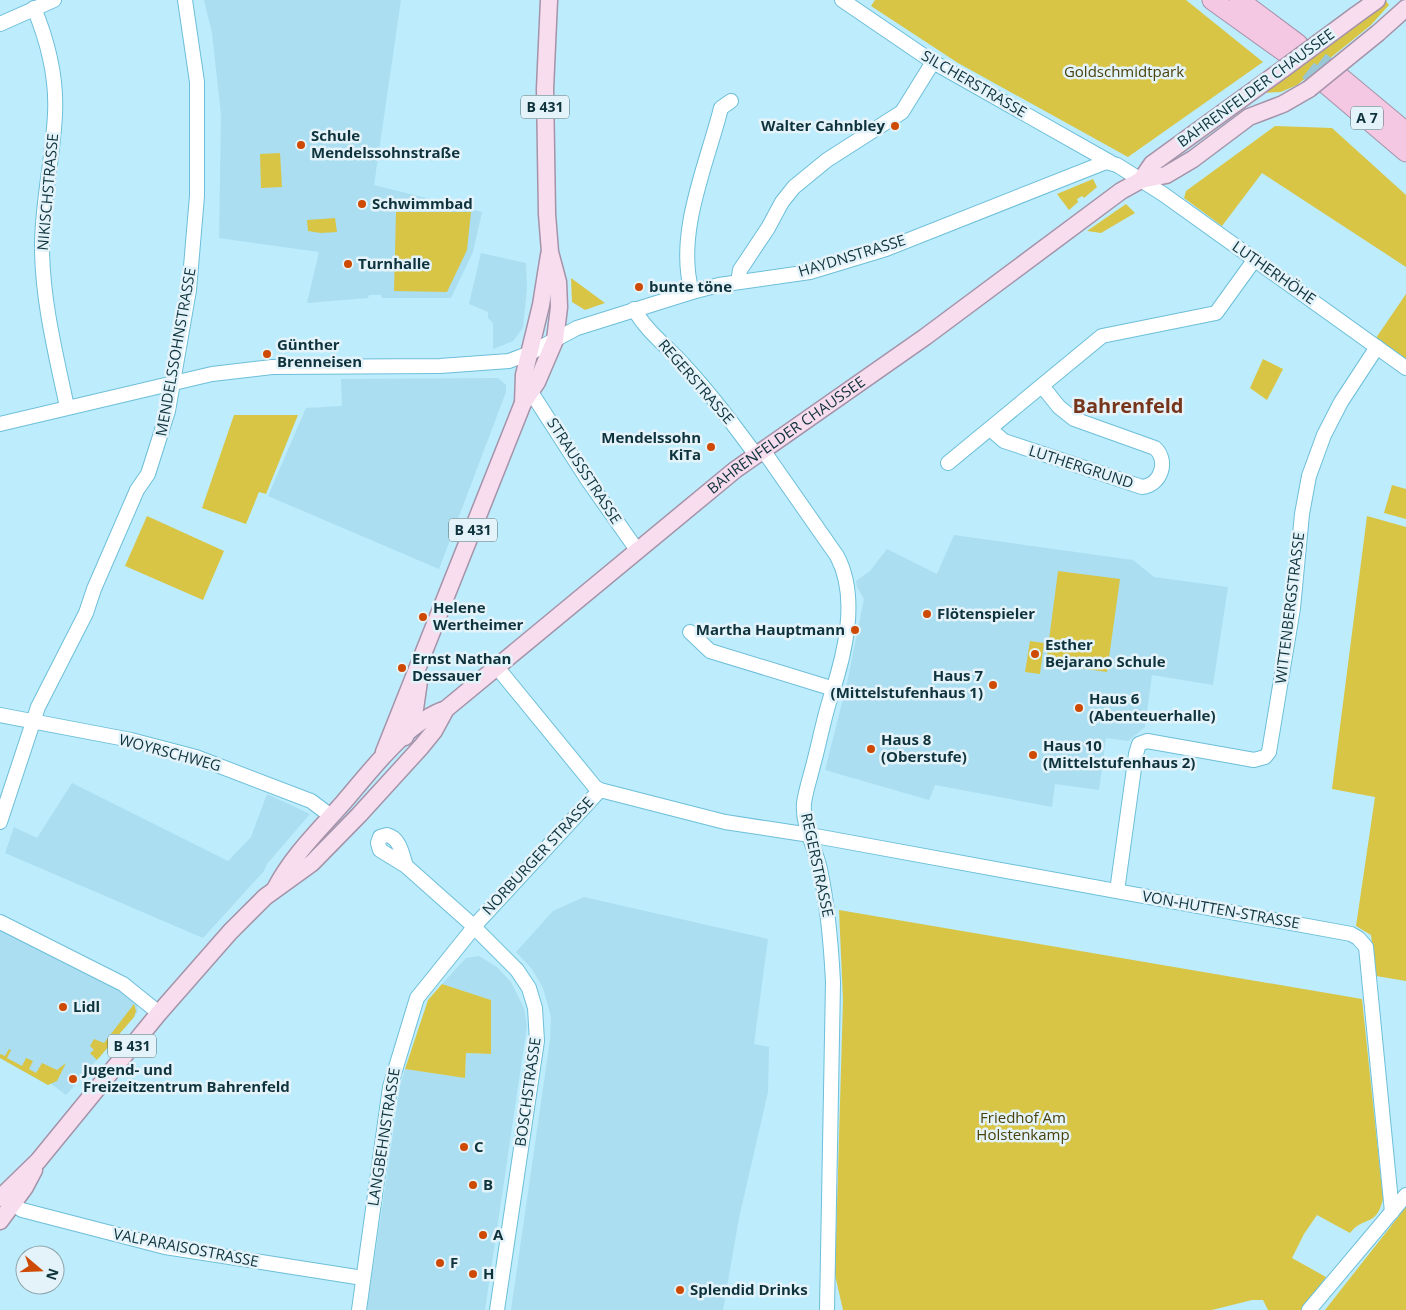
<svg xmlns="http://www.w3.org/2000/svg" width="1406" height="1310" font-family="'Open Sans',sans-serif">
<rect width="100%" height="100%" fill="#bdecfc"/>
<!-- built -->
<g fill="#aadef0">
<path d="M204,0H401L374,185L482,212L473,252L451,298H382L381,295H369L368,298L307,303L319,252L219,238L221,115L212,33Z"/>
<path d="M481,253L526,263L527,288L523,328L513,341L493,349V323L488,318V312L469,304Z"/>
<path d="M498,378L506,385V392L439,569L268,496L306,408L342,406L341,379Z"/>
<path d="M954,535L1133,560L1154,577L1228,587L1213,685L1152,675L1145,727L1128,741L1106,738L1099,790L1055,784L1052,807L935,785L929,800L825,770L847,683L864,599L857,587L856,581L870,571L887,549L937,574Z"/>
<path d="M72,783L228,861L251,837L267,794L310,814L267,864L264,871L203,938L5,853L14,827L37,838Z"/>
<path d="M584,897L768,939L754,1044L769,1047L768,1092L739,1218L723,1310H511L550,1040L551,1017L543,988L532,969L516,952L553,911Z"/>
<path d="M0,929L127,994L136,1002L138,1011L134,1017L66,1095L50,1083L48,1085L0,1058Z"/>
<path d="M479,956L497,967L511,982L524,1008L527,1026L485,1310H367L400,1086L405,1069L465,1078L466,1053L491,1054V1000L442,984L466,958Z"/>
</g>
<!-- green -->
<g fill="#d8c546">
<path d="M875,0H1186L1263,62L1128,157L958,63L871,6Z"/>
<path d="M1386,1L1389,5L1371,25L1297,85L1281,92L1261,93Z"/>
<path d="M1275,126L1332,128L1406,195V267L1262,173L1222,226L1184,198L1186,191Z"/>
<path d="M280,153L282,187L261,188L260,154Z"/>
<path d="M1093,179L1097,187L1084,198L1082,196L1077,199L1078,202L1069,210L1057,194Z"/>
<path d="M1126,204L1135,213L1101,233L1087,231Z"/>
<path d="M396,212H471L467,250L447,292L394,291Z"/>
<path d="M335,218L337,232L321,233L308,231L307,220Z"/>
<path d="M571,278L605,303L585,310L572,302Z"/>
<path d="M1406,294V359L1376,338Z"/>
<path d="M1263,359L1283,369L1267,400L1250,388Z"/>
<path d="M234,415H298L266,494L259,492L246,524L202,508Z"/>
<path d="M1392,485L1406,489V519L1384,513Z"/>
<path d="M147,516L224,551L203,600L125,566Z"/>
<path d="M1367,516L1406,527V981L1376,976L1371,935L1356,926L1375,797L1332,789Z"/>
<path d="M1058,571L1120,579L1107,672L1046,663Z"/>
<path d="M1030,641L1044,643L1040,674L1025,672Z"/>
<path d="M839,910L1362,999L1383,1199C1376,1228 1364,1215 1350,1233L1317,1215L1304,1234L1292,1258L1326,1277L1301,1310H1268L1263,1300H1252L1212,1310H843L835,1275L843,1000Z"/>
<path d="M442,984L491,1000V1054L466,1053L465,1078L405,1069L428,1000Z"/>
<path d="M134,1004L136,1011L134,1017L97,1060L90,1053L94,1050L90,1046L94,1039L104,1043Z"/>
<path d="M9,1049L11,1050L7,1058L22,1066L26,1058L33,1061L29,1069L36,1073L42,1063L57,1070L66,1063L57,1081L48,1085L0,1058V1054L5,1056Z"/>
<path d="M1406,1207V1310H1325Z"/>
</g>
<g fill="none" stroke-linecap="round" stroke-linejoin="round">
<!-- highway-tunnel -->
<g stroke="#9ac7d6" stroke-width="19" stroke-dasharray="19 9" stroke-linecap="butt">
<path d="M1298,44L1339,76"/>
<path d="M1286,53L1327,85"/>
</g>
<!-- minor casing -->
<g stroke="#6dbfd9" stroke-width="16">
<g id="minor">
<path d="M842,0L933,62L1110,162"/>
<path d="M34,8C48,42 57,77 55,114C53,159 42,202 42,246C42,300 56,355 67,407"/>
<path d="M0,24L54,0"/>
<path d="M738,282L740,270L768,228L782,202L794,187L827,160L902,112L933,62"/>
<path d="M692,292C675,234 707,164 721,108L731,101"/>
<path d="M634,309C646,331 667,346 683,364C710,393 733,424 756,455"/>
<path d="M531,392L587,479L637,550"/>
<path d="M0,424L212,374L272,367L440,366L509,361L530,353L577,328L692,292L719,285L810,272L886,249L1106,162L1117,165L1163,194L1406,368"/>
<path d="M990,429L1004,441L1142,487C1161,485 1169,461 1155,448L1074,419L1059,407L1042,386"/>
<path d="M763,450L837,556C859,597 845,654 831,696C824,717 820,740 814,762C811,775 806,789 804,803C802,825 815,847 820,869C828,907 831,943 833,982L827,1310"/>
<path d="M948,463L1102,336L1216,313L1255,259"/>
<path d="M690,632L710,651L834,689"/>
<path d="M496,666L595,787L600,790"/>
<path d="M0,715L131,740L196,757L311,801L331,816"/>
<path d="M0,822L38,707L86,613L94,589L137,490L148,474L168,411L189,290L197,196V82L185,0"/>
<path d="M406,866C402,854 400,838 387,835L380,837L378,843L380,850L406,866L469,922L517,970L529,988L535,1008L537,1041L497,1310"/>
<path d="M1117,891L1136,754L1139,744L1147,741L1254,760L1265,757L1269,752L1293,608L1302,514L1309,476L1324,435L1341,402L1377,347"/>
<path d="M0,922L123,984L159,1013"/>
<path d="M13,1204L22,1210L165,1247L363,1278"/>
<path d="M359,1310L390,1087L417,998L479,921L600,790L725,822L810,835L1351,934L1358,938L1366,947L1392,1212"/>
<path d="M1309,1310L1406,1195"/>
</g>
</g>
<!-- major casing -->
<g stroke="#a493a9" stroke-width="19">
<g id="major">
<path d="M1356,15L1377,0"/>
<path d="M1378,33L1406,8"/>
<path d="M1141,180L1152,164L1283,69"/>
<path d="M523,403L524,375L541,305L549,255"/>
<path d="M405,737L415,709L419,681"/>
<path d="M384,752L523,403L537,382L555,340L559,307L558,282L550,252L547,214L545,89L549,0"/>
<path id="s1" d="M275,889C292,856 319,830 343,803C370,772 406,722 446,709L735,470L925,337L1121,191L1141,180L1166,175L1193,159L1249,117L1283,104L1309,89"/>
<path d="M0,1198L38,1161L159,1013L230,932L265,897L312,863L359,815L421,747L434,731L446,709"/>
<path d="M0,1221L25,1187L34,1170"/>
</g>
</g>
<!-- highway casing -->
<g stroke="#a493a9" stroke-width="21">
<g id="highway">
<path d="M1212,0L1286,53"/>
<path d="M1239,0L1298,44"/>
<path d="M1339,76L1406,132"/>
<path d="M1327,85L1406,152"/>
</g>
</g>
<!-- minor -->
<use href="#minor" stroke="#fff" stroke-width="14"/>
<!-- major -->
<use href="#major" stroke="#f8ddee" stroke-width="16"/>
<!-- highway -->
<use href="#highway" stroke="#f4c7e3" stroke-width="19"/>
<!-- major-bridge casing -->
<g stroke="#a493a9" stroke-width="19" stroke-linecap="butt">
<g id="major-bridge">
<path d="M1283,69L1356,15"/>
<path d="M1309,89L1378,33"/>
</g>
</g>
<!-- major-bridge -->
<use href="#major-bridge" stroke="#f8ddee" stroke-width="16"/>
</g>
<!-- markers -->
<g fill="#ce4901" stroke="#e4f3f9" stroke-width="2">
<circle cx="895" cy="126" r="5"/>
<circle cx="301" cy="145" r="5"/>
<circle cx="362" cy="204" r="5"/>
<circle cx="348" cy="264" r="5"/>
<circle cx="639" cy="287" r="5"/>
<circle cx="267" cy="354" r="5"/>
<circle cx="711" cy="447" r="5"/>
<circle cx="927" cy="614" r="5"/>
<circle cx="423" cy="617" r="5"/>
<circle cx="855" cy="630" r="5"/>
<circle cx="1035" cy="654" r="5"/>
<circle cx="402" cy="668" r="5"/>
<circle cx="993" cy="685" r="5"/>
<circle cx="1079" cy="708" r="5"/>
<circle cx="871" cy="749" r="5"/>
<circle cx="1033" cy="755" r="5"/>
<circle cx="63" cy="1007" r="5"/>
<circle cx="73" cy="1079" r="5"/>
<circle cx="464" cy="1147" r="5"/>
<circle cx="473" cy="1185" r="5"/>
<circle cx="483" cy="1235" r="5"/>
<circle cx="440" cy="1263" r="5"/>
<circle cx="473" cy="1274" r="5"/>
<circle cx="680" cy="1290" r="5"/>
</g>
<g text-anchor="middle" stroke-width="5" stroke-linejoin="round" paint-order="stroke">
<!-- shield labels -->
<g fill="#e4f3f9" stroke="#4f6d75" stroke-width="1">
<rect x="521" y="95.5" width="48" height="23" rx="4"/>
<rect x="1351" y="106.5" width="32" height="23" rx="4"/>
<rect x="449" y="518.5" width="48" height="23" rx="4"/>
<rect x="108" y="1034.5" width="48" height="23" rx="4"/>
</g>
<g font-size="14" font-weight="bold" fill="#0f333d">
<text x="545" y="112">B 431</text>
<text x="1367" y="123">A 7</text>
<text x="473" y="535">B 431</text>
<text x="132" y="1051">B 431</text>
</g>
<!-- park labels -->
<g font-size="15" fill="#4a420c" stroke="#e4f3f9">
<text x="1124" y="77">Goldschmidtpark</text>
<text x="1023" y="1123">Friedhof Am<tspan x="1023" dy="17">Holstenkamp</tspan></text>
</g>
<!-- street labels -->
<g font-size="15" fill="#0f333d" stroke="#e4f3f9">
<text transform="translate(974 84) rotate(30)" y="5">SILCHERSTRASSE</text>
<text transform="translate(1256 88) rotate(-36)" y="5">BAHRENFELDER CHAUSSEE</text>
<text transform="translate(48 192) rotate(-85)" y="5">NIKISCHSTRASSE</text>
<text transform="translate(852 256) rotate(-17)" y="5">HAYDNSTRASSE</text>
<text transform="translate(1274 273) rotate(35)" y="5">LUTHERHÖHE</text>
<text transform="translate(176 352) rotate(-80)" y="5">MENDELSSOHNSTRASSE</text>
<text transform="translate(696 382) rotate(49)" y="5">REGERSTRASSE</text>
<text dy="5" stroke="none"><textPath href="#s1" startOffset="688">BAHRENFELDER CHAUSSEE</textPath></text>
<text transform="translate(1081 467) rotate(18)" y="5">LUTHERGRUND</text>
<text transform="translate(584 471) rotate(57)" y="5">STRAUSSSTRASSE</text>
<text transform="translate(1290 608) rotate(-83)" y="5">WITTENBERGSTRASSE</text>
<text transform="translate(170 753) rotate(15)" y="5">WOYRSCHWEG</text>
<text transform="translate(538 856) rotate(-47)" y="5">NORBURGER STRASSE</text>
<text transform="translate(817 865) rotate(78)" y="5">REGERSTRASSE</text>
<text transform="translate(1221 910) rotate(10)" y="5">VON-HUTTEN-STRASSE</text>
<text transform="translate(528 1092) rotate(-82)" y="5">BOSCHSTRASSE</text>
<text transform="translate(384 1137) rotate(-81)" y="5">LANGBEHNSTRASSE</text>
<text transform="translate(186 1248) rotate(11)" y="5">VALPARAISOSTRASSE</text>
</g>
<!-- poi labels -->
<g font-size="15" font-weight="bold" fill="#0f333d" stroke="#e4f3f9" text-anchor="start">
<text x="885" y="131" text-anchor="end">Walter Cahnbley</text>
<text x="311" y="141">Schule<tspan x="311" dy="17">Mendelssohnstraße</tspan></text>
<text x="372" y="209">Schwimmbad</text>
<text x="358" y="269">Turnhalle</text>
<text x="649" y="292">bunte töne</text>
<text x="277" y="350">Günther<tspan x="277" dy="17">Brenneisen</tspan></text>
<text x="701" y="443" text-anchor="end">Mendelssohn<tspan x="701" dy="17">KiTa</tspan></text>
<text x="433" y="613">Helene<tspan x="433" dy="17">Wertheimer</tspan></text>
<text x="937" y="619">Flötenspieler</text>
<text x="845" y="635" text-anchor="end">Martha Hauptmann</text>
<text x="1045" y="650">Esther<tspan x="1045" dy="17">Bejarano Schule</tspan></text>
<text x="412" y="664">Ernst Nathan<tspan x="412" dy="17">Dessauer</tspan></text>
<text x="983" y="681" text-anchor="end">Haus 7<tspan x="983" dy="17">(Mittelstufenhaus 1)</tspan></text>
<text x="1089" y="704">Haus 6<tspan x="1089" dy="17">(Abenteuerhalle)</tspan></text>
<text x="881" y="745">Haus 8<tspan x="881" dy="17">(Oberstufe)</tspan></text>
<text x="1043" y="751">Haus 10<tspan x="1043" dy="17">(Mittelstufenhaus 2)</tspan></text>
<text x="73" y="1012">Lidl</text>
<text x="83" y="1075">Jugend- und<tspan x="83" dy="17">Freizeitzentrum Bahrenfeld</tspan></text>
<text x="474" y="1152">C</text>
<text x="483" y="1190">B</text>
<text x="493" y="1240">A</text>
<text x="450" y="1268">F</text>
<text x="483" y="1279">H</text>
<text x="690" y="1295">Splendid Drinks</text>
</g>
<!-- district labels -->
<g font-size="20" font-weight="bold" fill="#77351c" stroke="#e4f3f9">
<text x="1128" y="413">Bahrenfeld</text>
</g>
</g>
<!-- north arrow -->
<g transform="translate(40 1270) rotate(109)"><circle r="24" fill="#e4f3f9" stroke="#8fa6ae"/>
<path d="M0-4L9 19L0 12L-9 19Z" fill="#ce4901"/>
<text y="-8" font-size="14" font-weight="bold" text-anchor="middle" fill="#0f333d">N</text>
</g>
</svg>
